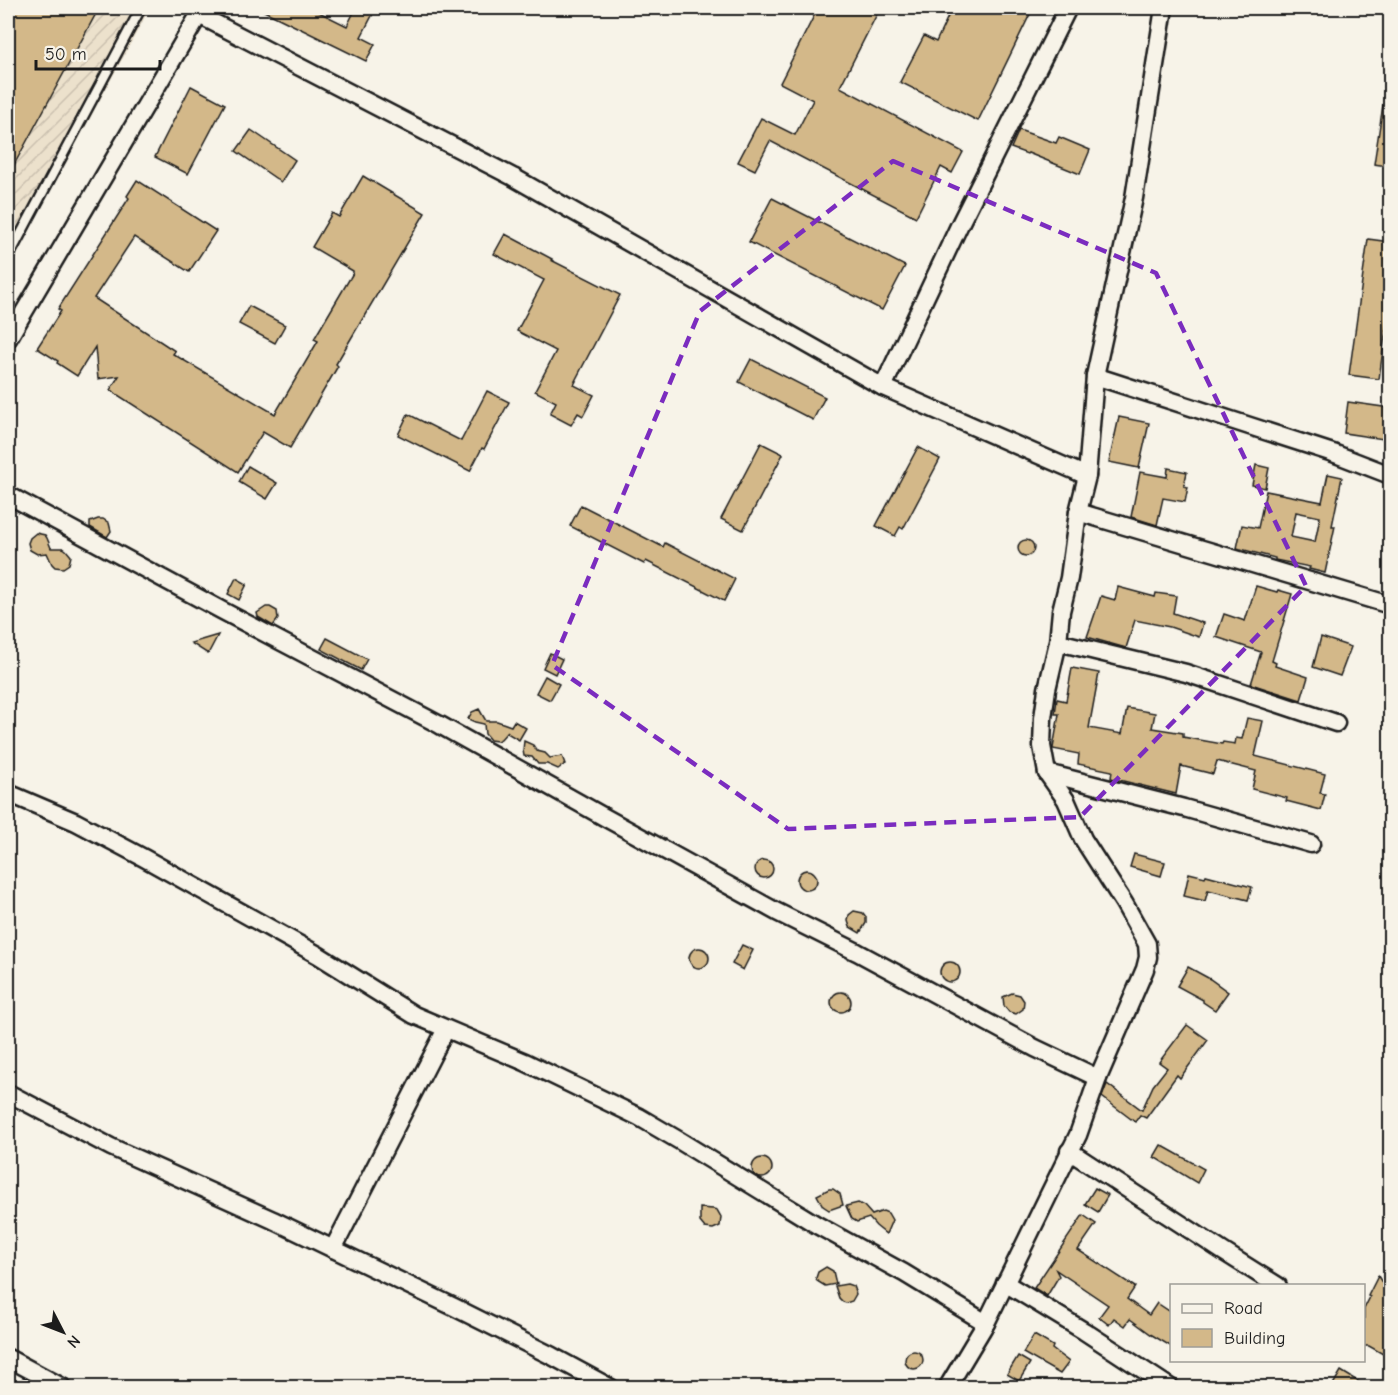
<svg xmlns="http://www.w3.org/2000/svg" width="1398" height="1395" font-family="'Comic Neue',sans-serif">
<defs>
<pattern id="industrial-furrows" width="10" height="10" patternUnits="userSpaceOnUse" patternTransform="scale(1.5)"><rect width="10" height="10" fill="#ece1cc"/><path d="M-1 1l2-2M0 10L10 0M9 11l2-2" fill="none" stroke="#cac0af"/></pattern>
</defs>
<rect width="100%" height="100%" fill="#f7f3e8"/>
<filter id="ink" filterUnits="userSpaceOnUse"><feTurbulence type="fractalNoise" baseFrequency=".0167" numOctaves="2"/><feDisplacementMap in="SourceGraphic" scale="12" xChannelSelector="R" yChannelSelector="G"/><feConvolveMatrix kernelMatrix="1 2 1 2 8 2 1 2 1" color-interpolation-filters="sRGB"/></filter>
<g filter="url(#ink)">
<!-- industrial -->
<path fill="url(#industrial-furrows)" d="M8,8H150L8,268Z"/>
<!-- building -->
<g fill="#d3b889" stroke="#1c1c1c" stroke-width="1.5" fill-rule="evenodd">
<path d="M8,8H99L8,176Z"/>
<path d="M258,8H311L347,26L356,8H376L361,37L375,44L366,61Z"/>
<path d="M818,8H880L840,87L963,152L952,173L941,167L916,217L770,141L755,170L738,162L761,118L795,135L813,100L780,83Z"/>
<path d="M952,8H1033L978,121L900,82L924,36L936,42Z"/>
<path d="M191,86L225,104L188,174L155,157Z"/>
<path d="M1383,105L1390,106V144L1387,166L1374,164Z"/>
<path d="M251,130L295,160L281,182L236,151Z"/>
<path d="M1019,130L1056,143L1059,137L1090,150L1080,174L1028,153L1027,154L1011,148Z"/>
<path d="M363,176L425,213L336,364L338,366L290,448L263,432L238,472L110,390L119,376L98,379L95,347L77,376L57,363L58,361L37,348L61,311L58,309L129,198L127,196L137,180L216,231L189,272L134,237L94,298L175,351L173,354L275,414L318,341L314,339L353,273V271L312,247L332,213L339,217Z"/>
<path d="M772,198L905,266L882,310L749,242Z"/>
<path d="M505,234L552,259L551,260L620,295L575,381H576L574,385L594,395L583,416L578,413L571,425L550,414L556,402L535,391L556,351L517,331L544,280L494,254Z"/>
<path d="M1368,239L1390,242V298L1379,379L1349,375Z"/>
<path d="M249,306L285,325L275,343L239,324Z"/>
<path d="M751,359L825,397L813,420L739,382Z"/>
<path d="M487,391L509,402L484,449L482,448L470,471L398,435L408,414L461,441Z"/>
<path d="M1348,402L1390,408V440L1344,433Z"/>
<path d="M1119,417L1149,423L1139,468L1109,462Z"/>
<path d="M761,443L783,454L743,530L721,519Z"/>
<path d="M918,447L940,459L903,529L900,527L895,536L876,526Z"/>
<path d="M1256,465L1269,468L1265,488L1252,485Z"/>
<path d="M248,466L277,483L267,499L239,482Z"/>
<path d="M1168,468L1187,472L1184,486L1188,487L1185,502L1163,498L1157,525L1131,517L1140,472L1167,477Z"/>
<path d="M1328,474L1342,477L1332,526H1335L1325,573L1309,569L1310,567L1275,560V558L1237,548L1242,525L1258,528L1266,491L1322,502ZM1296,512L1320,517L1315,542L1291,537Z"/>
<path d="M581,505L663,547L665,543L735,579L724,601L646,561L644,564L570,526Z"/>
<path d="M98,519H103L109,523L111,531L107,537L90,527V522Z"/>
<path d="M36,533L45,535L47,538L51,548H63L66,550L71,556L69,564L63,568L55,567L52,564L47,553L37,554L30,550L28,543L30,538Z"/>
<circle cx="1026" cy="548" r="8"/>
<path d="M236,578L247,584L239,600L228,594Z"/>
<path d="M1256,586L1277,592L1278,590L1292,594L1272,661L1276,663L1275,666L1308,677L1301,700L1251,684L1261,652L1216,637L1224,614L1245,621Z"/>
<path d="M1118,587L1155,597L1156,593L1176,596L1173,613L1203,623L1199,637L1170,627L1135,620L1126,648L1087,637L1101,596L1115,600Z"/>
<path d="M266,607H270L277,611L278,619L273,626L258,617L257,613Z"/>
<path d="M218,635L208,654L191,643Z"/>
<path d="M1321,637L1351,647L1340,676L1313,667Z"/>
<path d="M327,638L367,659L361,670L321,649Z"/>
<path d="M550,653L562,659L555,674L543,668Z"/>
<path d="M1072,668L1099,673L1089,728L1122,734L1127,708L1155,713L1152,728L1183,733V737L1222,744L1223,742L1235,744L1236,738L1242,739L1247,718L1263,721L1255,756L1325,774L1320,793L1325,794L1321,810L1286,801L1287,798L1252,789L1256,771L1217,761L1213,774L1181,766L1176,794L1111,778L1112,771L1078,764L1079,754L1053,749V748L1059,714H1055L1057,699L1066,701Z"/>
<path d="M545,676L559,684L550,700L536,693Z"/>
<path d="M479,709L486,721H497L511,726L514,721L526,728L519,740L507,733L508,731L501,739L497,741L490,740L485,734L484,724L475,722L468,719L472,712Z"/>
<path d="M524,741L533,745L537,751L545,753L550,758L562,756L565,764L558,769L547,764H538L532,757L524,756L523,750Z"/>
<path d="M1134,854L1165,862L1161,876L1130,867Z"/>
<circle cx="764" cy="869" r="9"/>
<circle cx="807" cy="880" r="10"/>
<path d="M1189,873L1205,877L1206,875L1252,887L1248,900L1208,890L1205,901L1184,896Z"/>
<path d="M854,911L863,913L866,917V923L860,933L850,927L848,921L849,915Z"/>
<path d="M742,945L753,950L743,970L732,964Z"/>
<circle cx="699" cy="958" r="10"/>
<circle cx="950" cy="972" r="10"/>
<path d="M1188,967L1210,979L1228,992L1215,1010L1203,1002V1000L1177,986Z"/>
<circle cx="841" cy="1002" r="10"/>
<path d="M1012,993L1020,995L1024,1001L1023,1009L1016,1014L1009,1012L1004,1006L1003,997Z"/>
<path d="M1187,1025L1208,1040L1180,1078L1177,1075L1146,1118L1140,1115L1135,1122L1102,1097L1107,1084L1142,1110L1153,1086L1167,1068L1159,1062Z"/>
<path d="M1161,1145L1204,1169L1197,1183L1154,1157Z"/>
<circle cx="762" cy="1168" r="10"/>
<path d="M1095,1188L1108,1195L1098,1212L1085,1204Z"/>
<path d="M829,1189H833L840,1194L843,1205L829,1210L823,1206L817,1195Z"/>
<path d="M858,1203L864,1206L872,1215L883,1211L888,1213L892,1220L886,1234L876,1226L869,1218L857,1222L852,1219L846,1206Z"/>
<path d="M700,1208L713,1209L717,1210L721,1217L720,1226L713,1229L705,1228L700,1222Z"/>
<path d="M1083,1215L1096,1224L1078,1250L1135,1287L1127,1299L1149,1315L1157,1303L1172,1313V1347L1152,1335L1130,1319L1125,1326L1114,1318L1109,1325L1099,1317L1108,1305L1056,1270L1059,1276L1047,1296L1034,1288Z"/>
<path d="M826,1267L833,1271L836,1284L825,1286L817,1281L816,1278L818,1272Z"/>
<path d="M1378,1276L1390,1296V1358L1369,1346H1364V1309L1370,1297L1368,1296Z"/>
<path d="M847,1284L853,1286L856,1294L852,1301L846,1303L843,1302L839,1298L835,1286Z"/>
<path d="M1034,1335L1053,1346L1052,1349L1069,1362L1060,1374L1023,1353Z"/>
<circle cx="914" cy="1360" r="9"/>
<path d="M1018,1356L1030,1363L1019,1381L1007,1374Z"/>
<path d="M1341,1371L1369,1388H1331Z"/>
</g>
<g fill="none" stroke-linecap="round" stroke-linejoin="round">
<!-- service casing -->
<g stroke="#1c1c1c" stroke-width="13">
<path id="service" d="M8,258L141,8"/>
</g>
<!-- minor casing -->
<g stroke="#1c1c1c" stroke-width="21">
<g id="minor">
<path d="M199,15L513,177L883,387L1087,476"/>
<path d="M8,339L203,8"/>
<path d="M1095,376L1333,453L1390,475"/>
<path d="M883,387L960,224L1068,8"/>
<path d="M8,495L221,610L440,725L606,818L777,912L857,952L1035,1048L1098,1078"/>
<path d="M1078,512L1390,605"/>
<path d="M1058,642L1186,673L1336,723"/>
<path d="M1047,773L1184,808L1311,844"/>
<path d="M8,793L76,822L144,858L318,955L414,1015L525,1062L639,1117L680,1141L817,1225L904,1273L986,1323"/>
<path d="M8,1093L111,1147L273,1220L454,1307L552,1356L611,1388"/>
<path d="M1069,1151L1224,1252L1278,1286"/>
<path d="M333,1249L446,1029"/>
<path d="M1005,1283L1084,1331L1171,1388"/>
<path d="M8,1358L64,1388"/>
<path d="M947,1388L986,1323L1078,1135L1098,1078L1145,969L1148,957L1147,944L1124,903L1083,839L1066,800L1047,773L1042,746L1043,718L1047,689L1058,642L1061,611L1069,578L1078,512L1087,476L1095,376L1134,198L1164,8"/>
</g>
</g>
<!-- service -->
<use href="#service" stroke="#f7f3e8" stroke-width="8"/>
<!-- minor -->
<use href="#minor" stroke="#f7f3e8" stroke-width="16"/>
</g>
</g>
<!-- marked area -->
<path fill="none" stroke="#7b2cbf" stroke-width="4.5" stroke-dasharray="12 8" stroke-linejoin="round" d="M893,161L1156,273L1306,586L1080,817L788,829L552,665L700,311Z"/>
<!-- margin -->
<rect width="1398" height="1395" fill="none" stroke="#f7f3e8" stroke-width="30"/>
<rect x="15" y="15" width="1368" height="1365" fill="none" stroke="#1c1c1c" stroke-width="2" filter="url(#ink)"/>
<!-- legend -->
<rect x="1170" y="1284" width="195" height="78" fill="#f7f3e8" stroke="#9f9d96" stroke-width="1.5"/>
<rect x="1182" y="1304" width="30" height="9" fill="#f7f3e8" stroke="#9f9d96" stroke-width="1.5"/>
<text x="1224" y="1314" font-size="18" fill="#1c1c1c">Road</text>
<rect x="1182" y="1329" width="30" height="18" fill="#d3b889" stroke="#9f9d96" stroke-width="1.5"/>
<text x="1224" y="1344" font-size="18" fill="#1c1c1c">Building</text>
<!-- north arrow -->
<g transform="translate(63 1332) rotate(132)" stroke="#f7f3e8" stroke-width="4.5" paint-order="stroke">
<path d="M0-4.5L10 22L0 15L-10 22Z" fill="#1c1c1c"/>
<text y="-9" font-size="16" font-weight="bold" text-anchor="middle" fill="#1c1c1c">N</text>
</g>
<!-- scale -->
<path d="M36 60v9h124v-9" fill="none" stroke="#1c1c1c" stroke-width="3"/>
<text x="45" y="60" font-size="18" fill="#1c1c1c" stroke="#f7f3e8" stroke-width="4.5" paint-order="stroke">50 m</text>
</svg>
